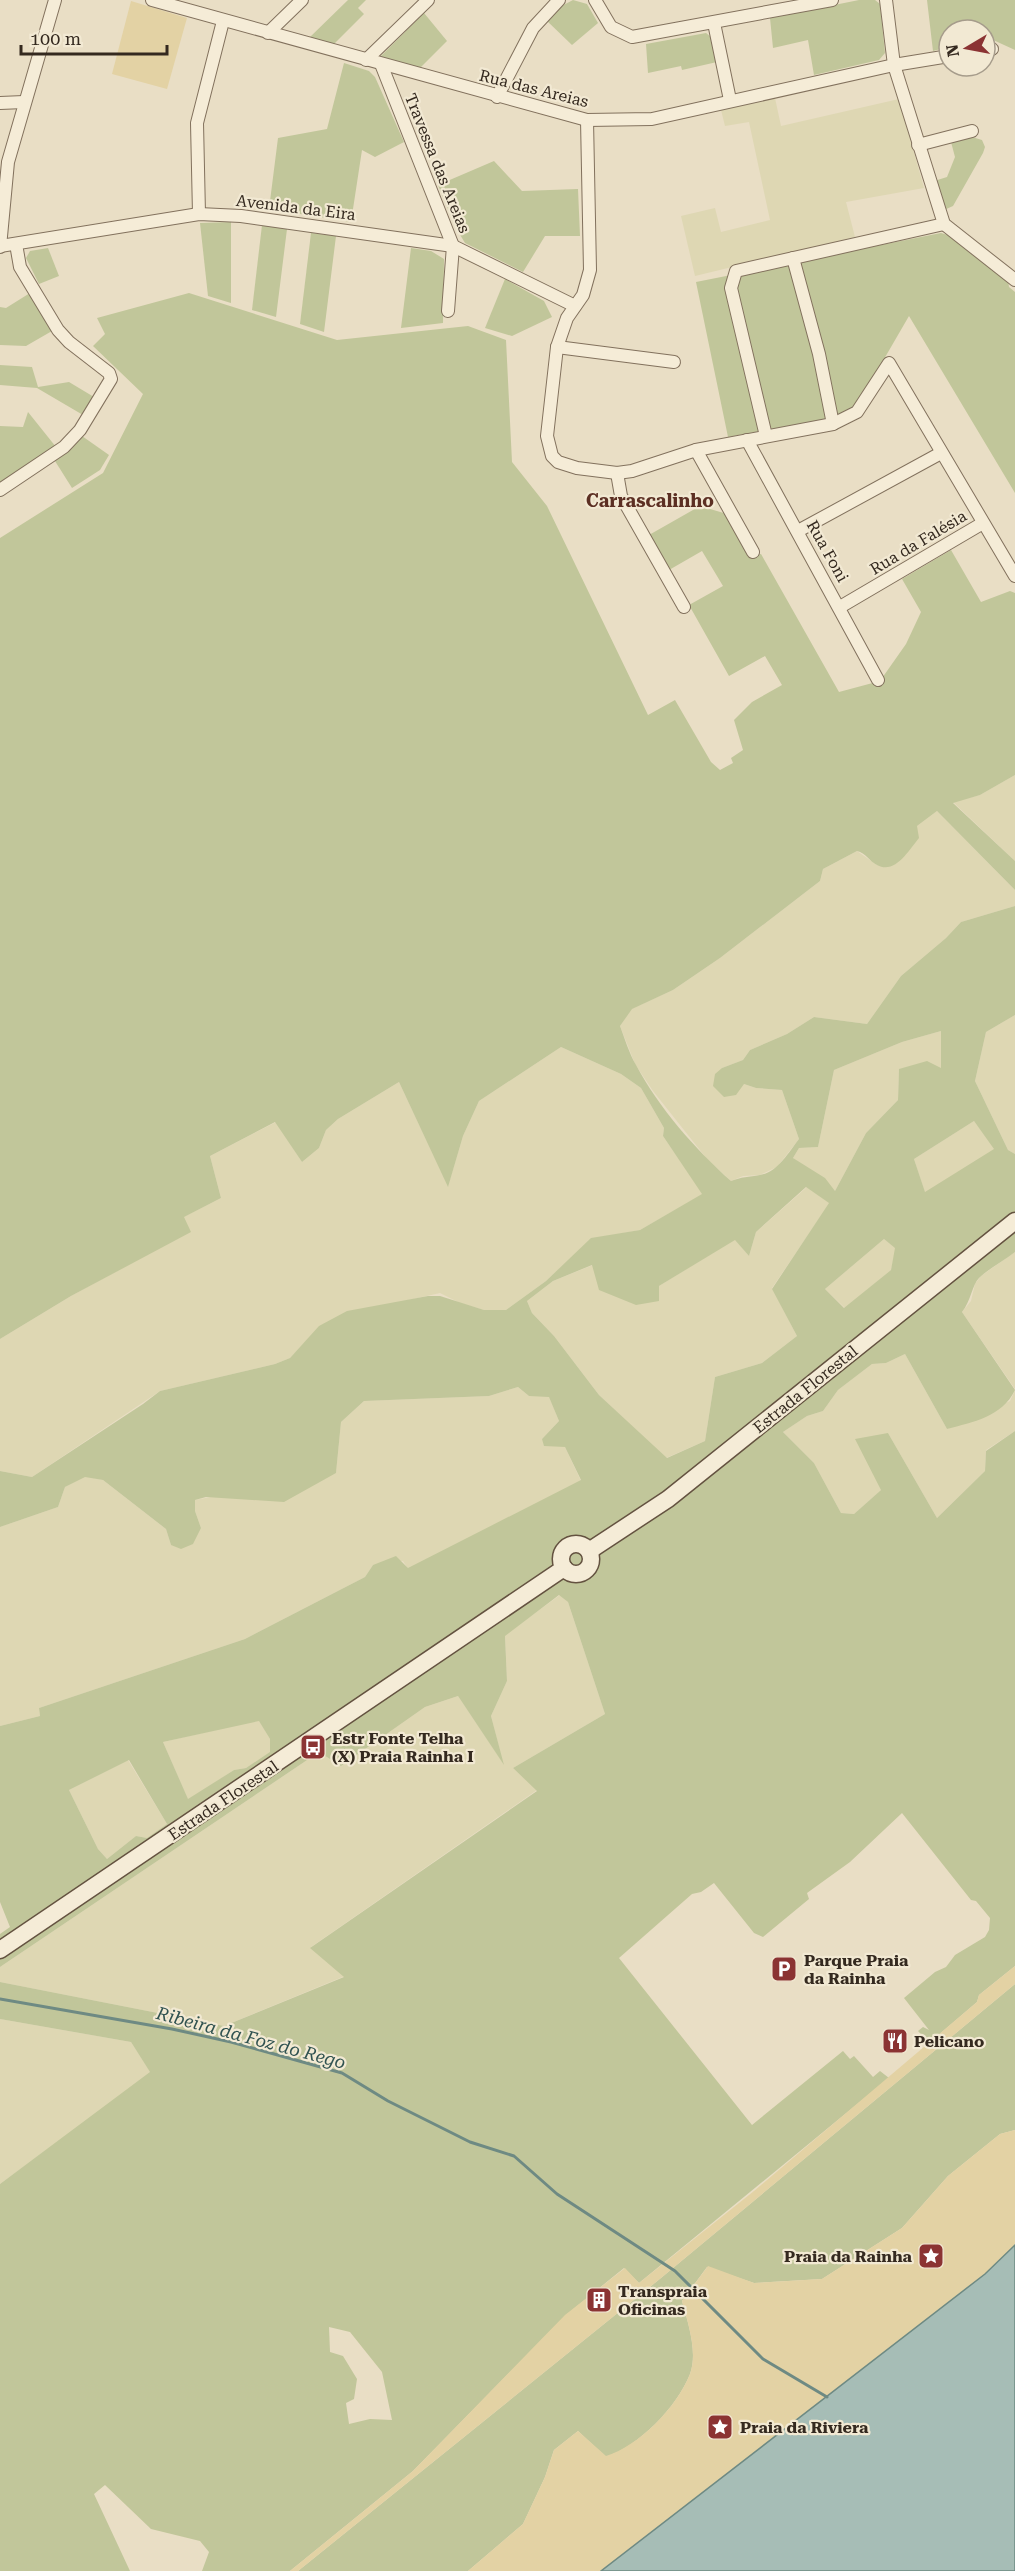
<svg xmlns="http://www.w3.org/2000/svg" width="1015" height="2571" font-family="'Roboto Serif',serif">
<rect width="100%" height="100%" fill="#e9dec5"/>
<!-- farmland -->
<g fill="#ded7b3">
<path d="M775,98L781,126L899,99L924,188L846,202L855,237L695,276L681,216L715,208L721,232L770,220L749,122L725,126L721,110Z"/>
<path d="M1015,775V861L953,802L980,795Z"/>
<path d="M937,811L1015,890V906L961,922L946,938L901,976L867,1024L814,1017L787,1034L750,1050L743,1060L722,1068L744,1084L756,1088L782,1090L799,1139L777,1167L760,1175L743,1176L731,1181L707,1159L653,1091L635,1064L620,1026L631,1009L673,990L720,958L820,881L823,869L857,851L877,865L917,826Z"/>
<path d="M1015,1015V1154L1008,1150L975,1081L986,1032Z"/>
<path d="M941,1031V1068L899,1069L898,1100L866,1133L835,1191L793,1158L799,1148L818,1147L834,1070L902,1042Z"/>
<path d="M561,1047L621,1074L641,1088L664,1128L663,1136L703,1194L640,1230L591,1239L546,1281L506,1310H484L460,1303L440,1293L391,1304L303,1344L290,1358L275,1364L160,1391L32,1477L0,1471V1339L71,1296L190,1231L183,1217L221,1198L210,1156L276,1122L302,1162L319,1148L326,1130L338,1119L399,1082L448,1186L463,1136L479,1101Z"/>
<path d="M974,1121L995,1149L925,1193L914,1159Z"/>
<path d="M807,1187L830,1203L772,1288L797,1336L762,1363L715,1377L705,1441L666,1458L599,1395L554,1336L532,1313L527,1301L553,1281L593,1265L659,1301V1286L735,1239L749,1256L756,1232Z"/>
<path d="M884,1239L896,1248L891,1270L845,1308L825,1289Z"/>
<path d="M1015,1252V1389L962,1312L971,1301L975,1284L981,1276Z"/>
<path d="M905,1354L947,1429L1010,1401L1015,1390V1431L986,1450L985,1471L937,1518L888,1433L881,1490L854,1514L841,1513L814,1463L783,1432L807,1416L823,1411L838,1390L872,1364L886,1363Z"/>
<path d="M518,1387L529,1396H549L559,1421L542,1439L565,1447L581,1481L408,1569L403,1561L373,1565L365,1577L245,1639L39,1708L40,1716L0,1726V1527L58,1507L65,1487L85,1476L103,1480L166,1529L171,1545L201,1528L195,1511V1500L336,1473L341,1422L364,1401L489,1396Z"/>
<path d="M560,1595L568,1602L605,1714L513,1768L537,1790L311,1947L345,1976L224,2026L0,1982V1967L319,1752L341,1766L425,1707L458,1696L503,1763L491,1716L507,1681L505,1635Z"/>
<path d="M259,1720L270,1739L271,1752L246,1768L234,1770L188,1800L163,1742Z"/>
<path d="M128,1760L167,1824L147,1838L136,1836L107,1859L98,1849L69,1790Z"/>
<path d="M0,2019L131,2042L151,2073L0,2184Z"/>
</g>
<!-- green -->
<g fill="#c1c69a" fill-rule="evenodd">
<path d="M348,0H366L358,8L364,14L333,45L309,38Z"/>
<path d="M573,0L587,4L598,23L572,45L545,19L556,9Z"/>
<path d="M859,0H875L880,4L885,53L879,60L814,75L808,40L773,48L770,18Z"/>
<path d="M927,0H1015V50L991,39L985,40V30H949V47L933,51Z"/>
<path d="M424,13L447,41L420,68L380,57Z"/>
<path d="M706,33L711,37L717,62L682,70L681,66L648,73L646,44Z"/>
<path d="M344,63L369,71L375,77L404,142L375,157L362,150L351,222L269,209L278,138L327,129Z"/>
<path d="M972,137L982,140L985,147L983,153L953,206L944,210L931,182L947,177L955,157L951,142Z"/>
<path d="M494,161L522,191L578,189L580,236H545L523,272L465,243L456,228L438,185Z"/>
<path d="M231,222V303L208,296L200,223Z"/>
<path d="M262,225L287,229L276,317L252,310Z"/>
<path d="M311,233L336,236L324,332L300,324Z"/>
<path d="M941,233L951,236L1008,280L1009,287L1015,292V493L909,316L862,397L846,415L728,437L696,282Z"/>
<path d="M48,248L59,276L39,284L26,258L30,251Z"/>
<path d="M411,248L431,251L444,259L443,323L401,328Z"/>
<path d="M505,279L544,301L552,317L512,336L485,328Z"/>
<path d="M30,293L52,331L26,346L0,345V307L6,308Z"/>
<path d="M189,293L337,340L468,326L506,340L512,462L547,506L648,715L675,700L711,762L720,770L733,763L731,758L743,750L734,720L752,702L782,685L765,656L729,676L689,605L723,586L702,551L669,570L649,535L700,506L727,514L750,556L761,554L839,692L880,681L906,644L921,612L902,579L951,550L981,602L1010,591L1015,593V775L980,795L953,803L1015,861V890L937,811L917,826L919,838C909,850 895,875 877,865C869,861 866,853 857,851L823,869L820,881L720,958L673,990L632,1009L620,1026C625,1039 629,1053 636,1065C659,1108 695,1149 731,1181C741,1177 749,1177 760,1175C778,1172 788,1153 799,1139L782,1090L756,1088L744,1084L736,1095L724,1097L713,1086L715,1074L722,1068L743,1060L750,1050L787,1034L814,1017L867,1024L901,976L946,938L961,922L1015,906V1015L986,1032L975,1081L1008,1150L1015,1154V1252C1004,1261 988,1269 979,1278C972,1285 971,1301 962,1312L1015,1390C1002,1417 973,1422 947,1429L905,1354L886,1363L872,1364L838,1390L823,1411L807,1416L783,1432L814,1463L841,1513L854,1514L881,1490L855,1439L888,1433L937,1518L985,1471L986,1451L1015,1431V1966L979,1995L977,2002L929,2043L918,2031L923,2027L929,2030L904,1998L935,1972L946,1967L955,1955L985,1937L989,1930L990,1918L976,1901L971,1900L902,1813L850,1862L807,1893L809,1899L763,1937L754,1933L714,1883L701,1892L692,1894L619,1958L752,2125L843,2051L850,2059L854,2056L873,2077L880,2071L889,2078L639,2283L624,2268L566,2315L413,2471L290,2571H202L209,2552L200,2541L151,2529L105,2485L94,2494L130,2571H0V2184L150,2072L131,2042L0,2019V1982L224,2026L344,1977L310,1948L537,1791L513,1768L605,1714L568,1602L559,1595L505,1636L507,1681L491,1716L504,1765L458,1696L425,1707L341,1766L319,1752L0,1967V1934L10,1927L0,1902V1726L40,1716L39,1708L245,1639L365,1577L373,1565L396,1556L408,1568L581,1480L565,1447L544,1446L542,1439L559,1421L549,1397L529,1396L518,1387L489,1396L364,1401L341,1422L336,1473L284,1502L206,1497L195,1500V1511L201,1528L193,1544L181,1549L171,1545L166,1529L103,1480L85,1477L65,1487L58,1507L0,1527V1471L32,1477L143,1404L160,1391L275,1364L290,1358L319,1326L347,1311L428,1296H440L484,1310H506L546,1281L591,1238L640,1230L702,1194L663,1136L664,1128L641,1088L621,1074L561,1047L479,1101L463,1136L448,1187L399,1082L338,1119L326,1130L319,1148L302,1162L275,1122L210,1156L221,1198L184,1217L191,1232L71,1296L0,1339V538L103,473L143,394L93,346L105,334L97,318ZM941,1031V1068L927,1061L899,1069L898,1100L866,1133L835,1191L825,1178L793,1158L799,1148L818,1147L834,1070L902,1042ZM974,1121L994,1149L925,1192L914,1159ZM806,1187L829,1203L772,1289L797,1336L762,1363L715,1377L705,1441L667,1458L599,1395L554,1336L532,1313L527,1301L553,1281L592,1265L599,1290L636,1305L659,1301V1286L735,1240L749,1256L756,1232ZM884,1239L895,1248L891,1270L844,1308L825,1289ZM259,1721L270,1739V1752L246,1768L234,1770L188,1799L163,1742ZM129,1760L167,1824L147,1838L136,1836L107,1859L98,1849L69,1790ZM329,2327L350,2332L382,2372L392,2420L370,2419L349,2424L346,2403L354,2399L357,2379L343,2356L330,2352Z"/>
<path d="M0,365L32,367L38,387L69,382L94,397L83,415L37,388L0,385Z"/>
<path d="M28,412L56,447L0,483V426L23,427Z"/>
<path d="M82,436L109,455L100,470L72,488L55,461Z"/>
<path d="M1015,1984V2130L1000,2134L948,2176L902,2228L822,2279L754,2283L707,2267L682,2301C688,2323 698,2352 690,2374C677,2407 639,2446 606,2457L578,2431L554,2450L545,2477L523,2524L468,2571H298L661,2278Z"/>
</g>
<!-- sand -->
<g fill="#e3d2a4">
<path d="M131,1L187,18L167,89L112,74Z"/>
<path d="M1015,1966V1984L661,2278L298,2571H290L413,2471L565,2315L625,2268L639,2283L754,2191L977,2002L979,1995Z"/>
<path d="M1015,2130V2245L985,2274L601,2571H468L523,2524L545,2477L554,2450L578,2431L606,2456C639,2446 677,2407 690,2374C698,2352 688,2323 682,2301L708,2266L754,2283L822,2279L902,2228L948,2176L1000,2134Z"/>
</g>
<!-- water -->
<path fill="#a6bdb6" stroke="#6e8a83" stroke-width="1.5" d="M1015,2245V2571H601L985,2274Z"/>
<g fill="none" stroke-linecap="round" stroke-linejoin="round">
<!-- stream -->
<path stroke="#6e8a83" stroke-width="3" d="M0,1999L172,2029L231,2042L342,2073L388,2101L470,2142L514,2156L557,2194L675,2271L763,2359L827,2397"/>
<!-- minor casing -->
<g stroke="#82715d" stroke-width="14">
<g id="minor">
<path d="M152,0L587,120L652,119L894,65L949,56"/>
<path d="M595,0L611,27L632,37L832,0"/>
<path d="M886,0L894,65L944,224L1015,280"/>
<path d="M714,23L730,100"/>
<path d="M268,33L302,0"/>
<path d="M985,50L992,49"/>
<path d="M366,60L428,0"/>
<path d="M381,64L453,246L448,311"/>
<path d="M497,97L533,28L559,0"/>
<path d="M0,103L24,102"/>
<path d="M587,120L590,270L583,295L567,318L557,347L547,436L552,456L558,462L577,468L617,473L632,471L696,450L833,424L857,412L889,363L1015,576"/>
<path d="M918,145L972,131"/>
<path d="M199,214L197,123L223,21"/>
<path d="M0,246L199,214L241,216L453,246L575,306"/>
<path d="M0,247L8,162L55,0"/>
<path d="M793,258L819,354L833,424"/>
<path d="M557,347L674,362"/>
<path d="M766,436L731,288L736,271L944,224"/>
<path d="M747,440L878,680"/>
<path d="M696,450L753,552"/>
<path d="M617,473L621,496L684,607"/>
<path d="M0,490L64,447L80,430L111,379L109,373L69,342L58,330L20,267L16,244"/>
<path d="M798,531L941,453"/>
<path d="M840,607L983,523"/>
</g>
</g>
<!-- secondary casing -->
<g stroke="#645240" stroke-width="19">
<g id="secondary">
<circle cx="576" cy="1559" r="15"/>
<path d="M589,1551L668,1499L1015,1221"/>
<path d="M0,1950L564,1568"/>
</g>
</g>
<!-- minor -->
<use href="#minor" stroke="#f5ecd7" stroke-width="12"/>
<!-- secondary -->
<use href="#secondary" stroke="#f5ecd7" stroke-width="16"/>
</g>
<!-- icons -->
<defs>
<g id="bus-square" transform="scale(1.35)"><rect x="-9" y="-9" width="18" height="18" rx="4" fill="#8b3333" stroke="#f2e9d3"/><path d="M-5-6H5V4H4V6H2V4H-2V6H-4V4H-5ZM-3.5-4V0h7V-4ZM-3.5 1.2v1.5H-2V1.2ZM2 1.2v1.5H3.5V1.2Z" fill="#fff"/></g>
<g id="parking-square" transform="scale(1.35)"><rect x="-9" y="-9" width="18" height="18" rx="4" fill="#8b3333" stroke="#f2e9d3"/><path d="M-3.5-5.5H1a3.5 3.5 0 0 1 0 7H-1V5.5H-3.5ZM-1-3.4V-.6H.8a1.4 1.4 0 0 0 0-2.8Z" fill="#fff"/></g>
<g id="restaurant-square" transform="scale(1.35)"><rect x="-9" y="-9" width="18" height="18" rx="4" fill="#8b3333" stroke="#f2e9d3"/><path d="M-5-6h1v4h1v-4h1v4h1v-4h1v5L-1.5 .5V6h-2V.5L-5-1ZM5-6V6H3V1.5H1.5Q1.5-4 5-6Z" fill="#fff"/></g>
<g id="sight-square" transform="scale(1.35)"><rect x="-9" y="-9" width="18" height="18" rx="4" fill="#8b3333" stroke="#f2e9d3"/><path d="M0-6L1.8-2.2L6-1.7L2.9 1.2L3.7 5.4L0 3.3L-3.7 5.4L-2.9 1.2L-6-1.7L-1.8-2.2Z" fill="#fff"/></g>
<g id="building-square" transform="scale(1.35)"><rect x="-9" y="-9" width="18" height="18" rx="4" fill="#8b3333" stroke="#f2e9d3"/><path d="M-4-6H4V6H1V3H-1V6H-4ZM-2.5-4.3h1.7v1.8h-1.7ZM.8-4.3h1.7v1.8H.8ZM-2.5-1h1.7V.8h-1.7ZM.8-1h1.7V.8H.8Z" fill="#fff"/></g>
</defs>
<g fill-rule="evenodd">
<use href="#bus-square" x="313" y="1747"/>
<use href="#parking-square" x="784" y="1969"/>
<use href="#restaurant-square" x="895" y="2041"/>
<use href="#sight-square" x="931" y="2256"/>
<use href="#building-square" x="599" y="2300"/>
<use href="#sight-square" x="720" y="2427"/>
</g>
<g text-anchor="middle" stroke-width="4.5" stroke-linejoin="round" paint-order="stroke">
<!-- street labels -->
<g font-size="16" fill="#34291f" stroke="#f2e9d3">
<text transform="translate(534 88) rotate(14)" y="6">Rua das Areias</text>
<text transform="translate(438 163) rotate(68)" y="6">Travessa das Areias</text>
<text transform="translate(296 207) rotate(7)" y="6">Avenida da Eira</text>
<text transform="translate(918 542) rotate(-31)" y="6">Rua da Falésia</text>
<text transform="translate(828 551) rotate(61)" y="6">Rua Foni</text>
<text transform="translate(805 1389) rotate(-39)" y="6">Estrada Florestal</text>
<text transform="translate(223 1800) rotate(-34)" y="6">Estrada Florestal</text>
</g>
<!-- poi labels -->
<g font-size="16" font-weight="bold" fill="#34291f" stroke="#f2e9d3" text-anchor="start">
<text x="332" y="1744">Estr Fonte Telha<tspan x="332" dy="18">(X) Praia Rainha I</tspan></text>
<text x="804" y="1966">Parque Praia<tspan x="804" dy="18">da Rainha</tspan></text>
<text x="914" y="2047">Pelicano</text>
<text x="912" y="2262" text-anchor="end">Praia da Rainha</text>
<text x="618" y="2297">Transpraia<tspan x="618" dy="18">Oficinas</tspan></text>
<text x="740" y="2433">Praia da Riviera</text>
</g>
<!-- neighbourhood labels -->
<g font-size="18" font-weight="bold" fill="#5c2f23" stroke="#f2e9d3">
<text x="650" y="507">Carrascalinho</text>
</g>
<!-- water labels -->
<g font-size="18" font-style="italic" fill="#305250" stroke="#f2e9d3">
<text transform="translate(251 2038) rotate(15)" y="6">Ribeira da Foz do Rego</text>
</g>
</g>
<!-- north arrow -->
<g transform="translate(967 48) rotate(260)"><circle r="28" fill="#f2e9d3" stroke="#a69c8b" stroke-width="1.5"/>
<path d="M0-4.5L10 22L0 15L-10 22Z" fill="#8b3333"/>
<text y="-9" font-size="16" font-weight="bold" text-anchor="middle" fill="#34291f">N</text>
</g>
<!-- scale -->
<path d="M21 45v9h146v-9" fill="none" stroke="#34291f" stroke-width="3"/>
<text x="30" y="45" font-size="18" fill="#34291f" stroke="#f2e9d3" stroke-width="4.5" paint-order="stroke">100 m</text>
</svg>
